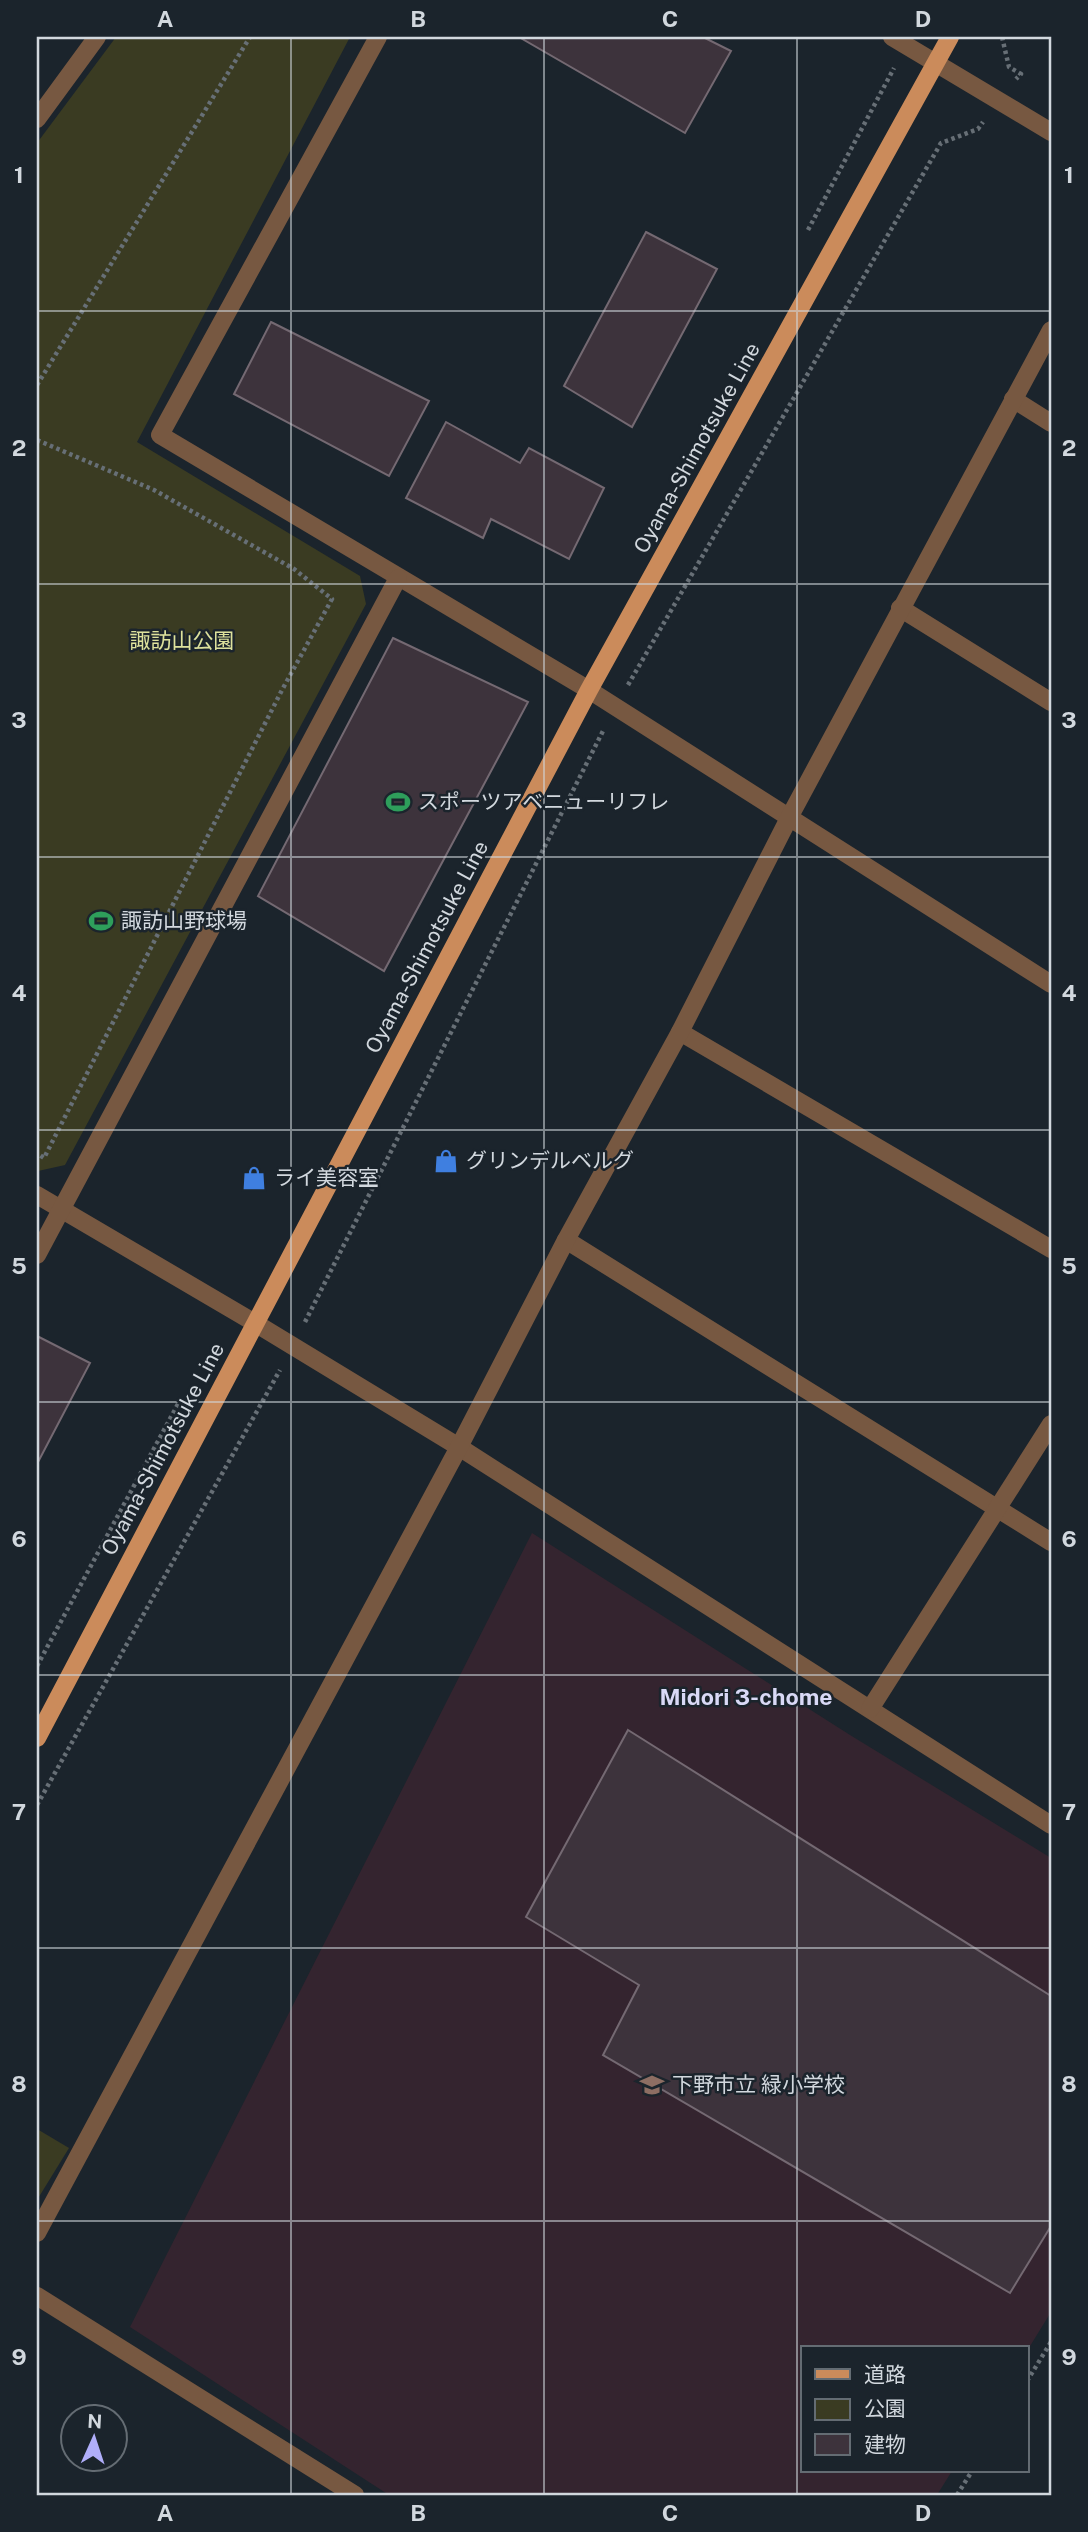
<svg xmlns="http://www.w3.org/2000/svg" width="1088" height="2532" font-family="'Public Sans','Noto Sans JP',sans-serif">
<rect width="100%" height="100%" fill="#1b242c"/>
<!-- education -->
<path fill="#34242f" d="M532,1533L850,1735L1051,1858V2312L1027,2351V2348H803V2471H952L937,2495H389L130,2327Z"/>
<!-- green -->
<g fill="#3a3b22">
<path d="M116,37H350L137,442L360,576L366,604L65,1165L38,1171L37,143Z"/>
<path d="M37,2129L69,2148L37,2200Z"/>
</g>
<!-- building -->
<g fill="#3d333c" stroke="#746972" stroke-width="2">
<path d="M519,37H703L731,51L685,133Z"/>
<path d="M646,232L717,269L632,427L564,386Z"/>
<path d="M271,322L429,401L389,476L234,394Z"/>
<path d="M446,422L520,463L529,448L604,488L569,559L491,519L483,538L406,498Z"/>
<path d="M393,638L528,702L384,971L258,896Z"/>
<path d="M37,1336L90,1363L37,1464Z"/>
<path d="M628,1730L1051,1996V2226L1010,2293L603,2055L639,1985L526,1917Z"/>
</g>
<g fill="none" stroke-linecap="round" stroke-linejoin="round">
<!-- path -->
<g stroke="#676f76" stroke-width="4.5" stroke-dasharray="3.5 3.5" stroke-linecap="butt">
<path d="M1002,37L1009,67L1021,74L1016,79"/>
<path d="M808,230L894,68"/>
<path d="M37,385L250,37"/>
<path d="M37,440L154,490L294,569L332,599L282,690L44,1158L37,1153"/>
<path d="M628,685L941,143L978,129L983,122"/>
<path d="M305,1322L604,729"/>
<path d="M37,1666L178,1404"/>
<path d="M37,1805L280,1370"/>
<path d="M1027,2381L1051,2342"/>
<path d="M957,2495L972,2471"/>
</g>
<!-- minor -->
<g stroke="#775841" stroke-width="18">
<path d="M378,37L160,435L589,690L1051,984"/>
<path d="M892,37L1051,132"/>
<path d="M37,119L97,37"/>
<path d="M1013,399L1051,423"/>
<path d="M900,608L1051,702"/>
<path d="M680,1032L1051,1249"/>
<path d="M37,1195L255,1323L459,1447L1051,1825"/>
<path d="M566,1240L1051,1542"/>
<path d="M37,1255L398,578"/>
<path d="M870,1709L1051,1424"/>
<path d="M37,2233L459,1447L566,1240L680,1032L790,816L1051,330"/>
<path d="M37,2296L355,2495"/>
</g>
<!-- major -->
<path stroke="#cb8b5b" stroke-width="18" d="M37,1738L589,690L950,37"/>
</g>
<!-- grid -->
<path fill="none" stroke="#d2d8de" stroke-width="2" stroke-opacity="0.55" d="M291,37V2495M544,37V2495M797,37V2495M37,311H1051M37,584H1051M37,857H1051M37,1130H1051M37,1402H1051M37,1675H1051M37,1948H1051M37,2221H1051"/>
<!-- icons -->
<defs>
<g id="stadium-bare" transform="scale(1.89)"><path d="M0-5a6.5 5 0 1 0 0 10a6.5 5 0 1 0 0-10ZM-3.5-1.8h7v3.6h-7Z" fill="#2e9e5b" stroke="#1b242c" stroke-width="2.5" paint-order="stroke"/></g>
<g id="shop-bare" transform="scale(1.89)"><path d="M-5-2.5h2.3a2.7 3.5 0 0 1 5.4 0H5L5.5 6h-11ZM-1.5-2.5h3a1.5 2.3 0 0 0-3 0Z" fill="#3f7fe0" stroke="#1b242c" stroke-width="2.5" paint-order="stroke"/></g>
<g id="school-bare" transform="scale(1.89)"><path d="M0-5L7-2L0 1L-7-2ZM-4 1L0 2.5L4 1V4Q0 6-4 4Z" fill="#8d6e63" stroke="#1b242c" stroke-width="2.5" paint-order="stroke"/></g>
</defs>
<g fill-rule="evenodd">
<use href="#stadium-bare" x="398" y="802"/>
<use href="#stadium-bare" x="101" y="921"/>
<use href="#shop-bare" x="446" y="1161"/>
<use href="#shop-bare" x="254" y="1178"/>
<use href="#school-bare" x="652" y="2085"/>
</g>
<g text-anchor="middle" stroke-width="5" stroke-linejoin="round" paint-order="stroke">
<!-- street labels -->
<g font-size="21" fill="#d2d8de" stroke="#1b242c">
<text transform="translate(697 448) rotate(-61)" y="7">Oyama-Shimotsuke Line</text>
<text transform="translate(427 947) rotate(-62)" y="7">Oyama-Shimotsuke Line</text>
<text transform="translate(163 1449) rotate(-62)" y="7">Oyama-Shimotsuke Line</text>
</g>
<!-- park labels -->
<g font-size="21" fill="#dde19c" stroke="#1b242c">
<text x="182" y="648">諏訪山公園</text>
</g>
<!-- poi labels -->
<g font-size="21" fill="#d2d8de" stroke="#1b242c" text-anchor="start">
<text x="418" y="809">スポーツアベニューリフレ</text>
<text x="121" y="928">諏訪山野球場</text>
<text x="466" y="1168">グリンデルベルグ</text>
<text x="274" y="1185">ライ美容室</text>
<text x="672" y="2092">下野市立 緑小学校</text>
</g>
<!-- neighbourhood labels -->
<g font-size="23" font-weight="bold" fill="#d9d9f6" stroke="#1b242c">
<text x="746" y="1705">Midori 3-chome</text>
</g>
</g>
<!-- border -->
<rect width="1088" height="2532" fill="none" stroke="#1b242c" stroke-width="77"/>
<!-- legend -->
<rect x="801" y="2346" width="228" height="126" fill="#1b242c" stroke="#646c73" stroke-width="2"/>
<rect x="815" y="2369" width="35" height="10" fill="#cb8b5b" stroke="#646c73" stroke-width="2"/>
<text x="864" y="2382" font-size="21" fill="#d2d8de">道路</text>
<rect x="815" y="2399" width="35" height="21" fill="#3a3b22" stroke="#646c73" stroke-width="2"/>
<text x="864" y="2416" font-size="21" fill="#d2d8de">公園</text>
<rect x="815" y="2434" width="35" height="21" fill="#3d333c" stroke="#646c73" stroke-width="2"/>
<text x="864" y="2452" font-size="21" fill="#d2d8de">建物</text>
<!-- north arrow -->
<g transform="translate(94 2438) rotate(3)"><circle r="33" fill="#1b242c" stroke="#646c73" stroke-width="2"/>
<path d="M0-5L12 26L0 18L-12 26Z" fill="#b0aefa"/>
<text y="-10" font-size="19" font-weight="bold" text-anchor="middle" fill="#d2d8de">N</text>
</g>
<rect x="38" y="38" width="1012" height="2456" fill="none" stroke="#d2d8de" stroke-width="2.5"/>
<g font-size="23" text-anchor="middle" font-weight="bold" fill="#d2d8de">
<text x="165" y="27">A</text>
<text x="418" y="27">B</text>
<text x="670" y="27">C</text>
<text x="923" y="27">D</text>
<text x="19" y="183">1</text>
<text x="1069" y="183">1</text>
<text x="19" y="456">2</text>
<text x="1069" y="456">2</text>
<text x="19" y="728">3</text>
<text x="1069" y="728">3</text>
<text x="19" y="1001">4</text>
<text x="1069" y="1001">4</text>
<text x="19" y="1274">5</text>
<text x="1069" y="1274">5</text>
<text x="19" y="1547">6</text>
<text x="1069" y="1547">6</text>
<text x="19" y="1820">7</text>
<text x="1069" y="1820">7</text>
<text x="19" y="2092">8</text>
<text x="1069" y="2092">8</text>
<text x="19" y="2365">9</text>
<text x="1069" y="2365">9</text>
<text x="165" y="2521">A</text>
<text x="418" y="2521">B</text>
<text x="670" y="2521">C</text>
<text x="923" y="2521">D</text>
</g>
</svg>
